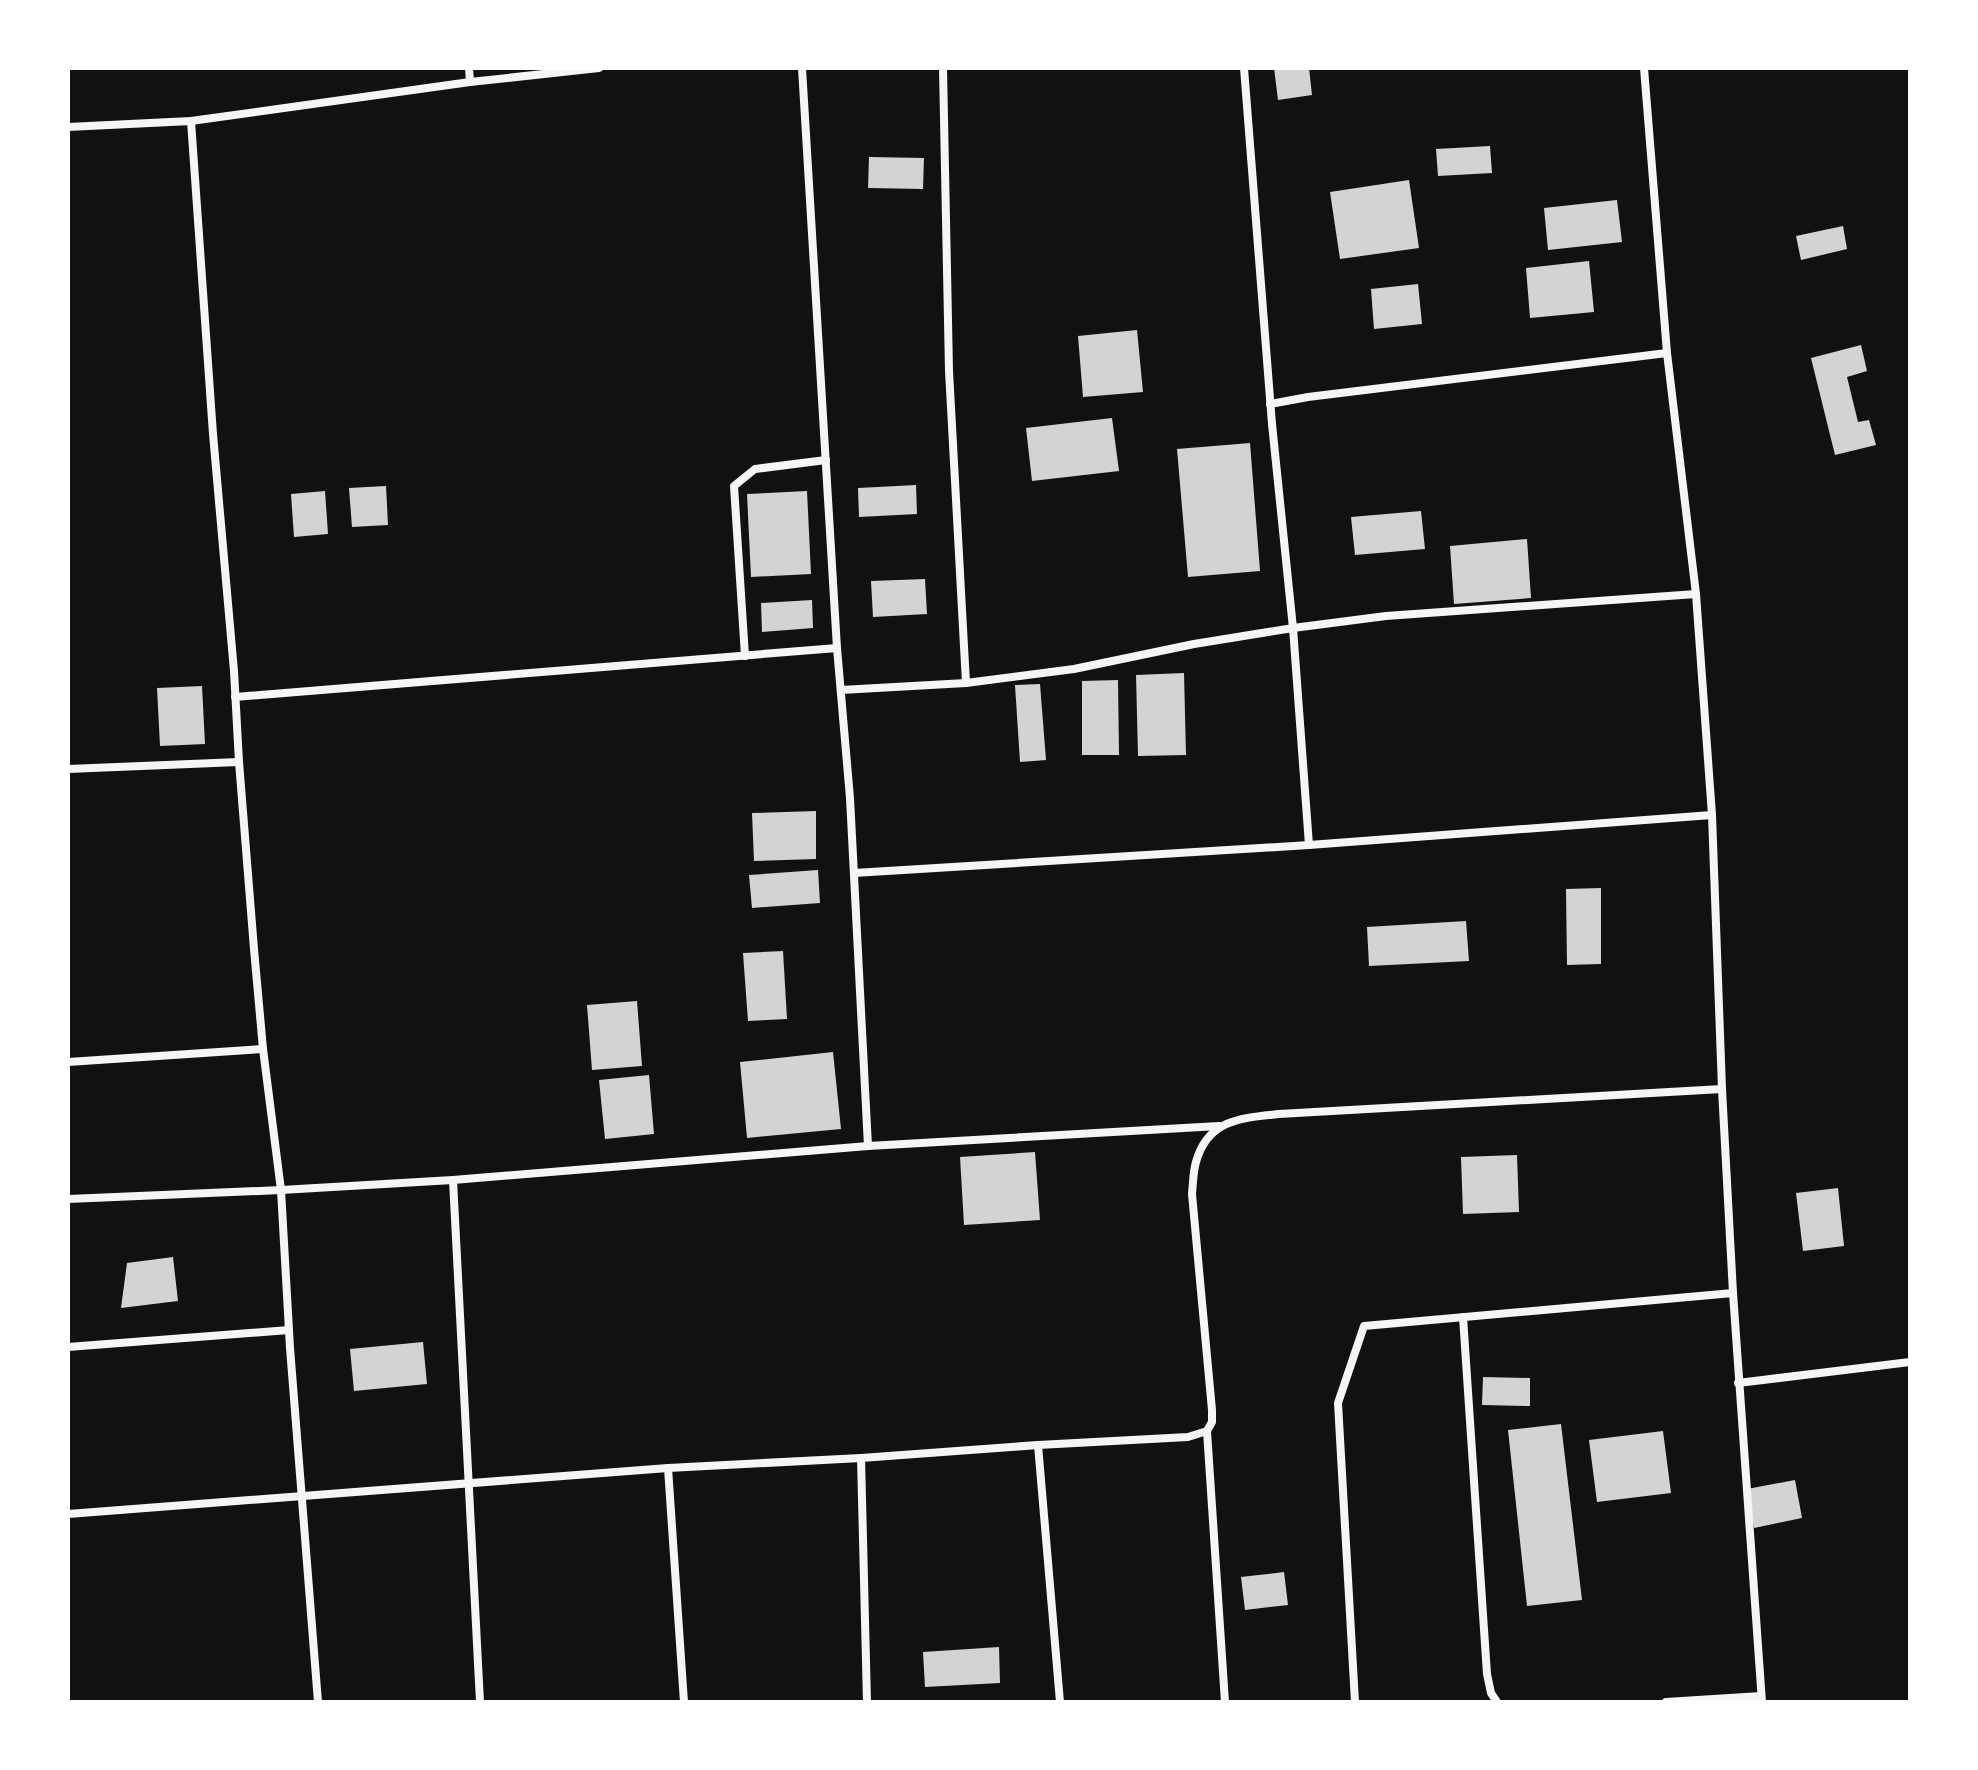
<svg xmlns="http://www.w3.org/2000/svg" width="1978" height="1770" font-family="Lato,sans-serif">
<rect width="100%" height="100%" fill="#111"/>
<!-- building -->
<g fill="#d3d3d3">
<path d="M1274,68H1309L1312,95L1278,100Z"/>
<path d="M1490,146L1492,173L1438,176L1436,149Z"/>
<path d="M869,157L924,158L923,189L868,188Z"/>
<path d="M1409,180L1419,248L1340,259L1330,192Z"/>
<path d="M1617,200L1622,242L1548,250L1544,208Z"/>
<path d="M1843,226L1847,249L1801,260L1796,236Z"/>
<path d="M1589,261L1594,312L1530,318L1526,268Z"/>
<path d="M1418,284L1422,324L1374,329L1371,289Z"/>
<path d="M1137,330L1143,392L1083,397L1078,336Z"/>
<path d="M1861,345L1867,371L1847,377L1858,422L1869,420L1876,445L1835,455L1811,358Z"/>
<path d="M1112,418L1119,471L1032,481L1026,428Z"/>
<path d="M1250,443L1260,571L1188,577L1177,449Z"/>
<path d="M916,485L917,514L859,517L858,488Z"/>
<path d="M386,486L388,525L352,527L349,488Z"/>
<path d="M325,491L328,534L294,537L291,494Z"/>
<path d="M807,491L811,574L751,577L747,494Z"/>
<path d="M1421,511L1425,549L1355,555L1351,517Z"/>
<path d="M1527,539L1531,598L1454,604L1450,546Z"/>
<path d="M925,579L927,614L873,617L871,581Z"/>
<path d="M812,600L813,628L762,632L761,603Z"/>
<path d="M1184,673L1186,755L1138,756L1136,675Z"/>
<path d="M1118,680L1119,755H1082V681Z"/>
<path d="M1040,684L1046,760L1020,762L1015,685Z"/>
<path d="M202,686L205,744L160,746L157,688Z"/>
<path d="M816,811V859L754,861L752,813Z"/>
<path d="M818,870L820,903L752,908L749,875Z"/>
<path d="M1601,888V964L1567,965L1566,889Z"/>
<path d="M1466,921L1469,961L1369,966L1367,927Z"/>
<path d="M783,951L787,1019L748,1021L743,953Z"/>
<path d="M637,1001L642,1066L592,1070L587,1005Z"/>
<path d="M833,1052L841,1129L747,1138L740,1062Z"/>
<path d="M649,1075L654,1134L605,1139L599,1080Z"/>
<path d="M1035,1152L1040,1220L964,1225L960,1157Z"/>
<path d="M1517,1155L1519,1212L1463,1214L1461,1157Z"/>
<path d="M1838,1188L1844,1246L1803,1251L1796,1193Z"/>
<path d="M173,1257L178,1301L121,1308L127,1263Z"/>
<path d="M423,1342L427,1384L354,1391L350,1349Z"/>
<path d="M1483,1377L1530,1378V1406L1482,1405Z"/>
<path d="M1561,1424L1582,1600L1527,1606L1508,1430Z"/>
<path d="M1663,1431L1671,1493L1597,1502L1589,1440Z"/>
<path d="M1795,1480L1802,1518L1754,1528L1747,1489Z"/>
<path d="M1284,1572L1288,1605L1245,1610L1241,1577Z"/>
<path d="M999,1647L1000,1683L925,1687L923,1652Z"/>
</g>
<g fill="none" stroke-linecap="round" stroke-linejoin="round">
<!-- minor -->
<g stroke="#f5f5f5" stroke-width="8">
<path d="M469,68L470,82"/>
<path d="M802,68L837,648L850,798L868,1146"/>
<path d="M943,68L949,371L966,683"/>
<path d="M1244,68L1272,424L1293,628L1309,845"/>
<path d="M1644,68L1667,353L1696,594L1712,815L1722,1089L1733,1293L1762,1702"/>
<path d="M191,121L213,434L234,671L239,762L254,949L263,1049L281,1190L290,1348L318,1702"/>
<path d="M68,127L191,121L470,82L599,68"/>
<path d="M1270,404L1308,397L1667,353"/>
<path d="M745,656L734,486L755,469L826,460"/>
<path d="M841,690L966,683L1074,669L1194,644L1293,628L1386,616L1696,594"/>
<path d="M235,697L837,648"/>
<path d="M68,769L239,762"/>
<path d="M854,873L1309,845L1712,815"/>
<path d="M68,1062L263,1049"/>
<path d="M453,1180L480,1702"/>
<path d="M68,1199L281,1190L453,1180L868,1146L1219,1126"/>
<path d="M1463,1317L1487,1674L1491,1693L1497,1702"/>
<path d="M68,1347L289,1330"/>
<path d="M1738,1383L1910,1362"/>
<path d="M1207,1431L1225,1702"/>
<path d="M1038,1445L1060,1702"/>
<path d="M861,1458L867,1702"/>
<path d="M668,1468L684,1702"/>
<path d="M68,1514L668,1468L861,1458L1038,1445L1188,1437L1207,1431L1212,1422V1410L1192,1194C1193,1184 1193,1172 1196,1162C1208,1119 1242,1118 1279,1114L1722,1089"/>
<path d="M1355,1702L1338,1403L1364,1326L1733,1293"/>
<path d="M1666,1702L1761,1696"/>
</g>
</g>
<!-- border -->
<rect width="1978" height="1770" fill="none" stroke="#ffffff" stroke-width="140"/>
</svg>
